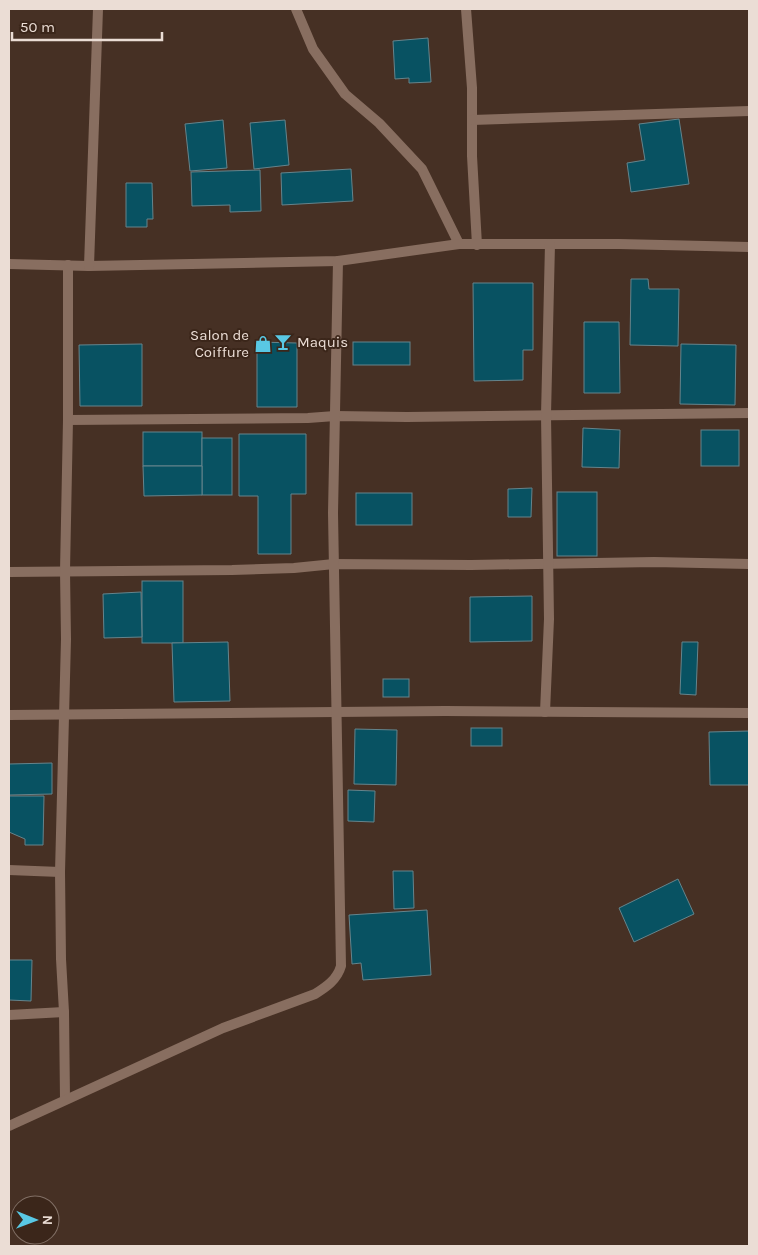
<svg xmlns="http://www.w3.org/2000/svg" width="758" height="1255" font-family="Karla,sans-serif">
<rect width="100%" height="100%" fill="#463024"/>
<!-- building -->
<g fill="#085262" stroke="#65848c">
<path d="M428,38L431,82L409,83V78L395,79L393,41Z"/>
<path d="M679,119L689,184L631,192L627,163L645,160L639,124Z"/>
<path d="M223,120L227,168L190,171L185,124Z"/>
<path d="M285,120L289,165L254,169L250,123Z"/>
<path d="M351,169L353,201L282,205L281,173Z"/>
<path d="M260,170L261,211L230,212V205L192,206L191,172Z"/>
<path d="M126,183H152L153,219H147V227H126Z"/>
<path d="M631,279H648L649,289H679L678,346L630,345Z"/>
<path d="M473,283H533V350H523V380L474,381Z"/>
<path d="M584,322H619L620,393H584Z"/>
<path d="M257,342L297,343V407H257Z"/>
<rect x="353" y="342" width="57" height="23"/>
<path d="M142,344V406H80L79,345Z"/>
<path d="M681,344L736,345L735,405L680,404Z"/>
<path d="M583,428L620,430L619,468L582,467Z"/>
<rect x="701" y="430" width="38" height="36"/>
<rect x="143" y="432" width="59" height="34"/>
<path d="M239,434H306V494H291V554H258V496H239Z"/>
<rect x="202" y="438" width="30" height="57"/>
<path d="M143,466H202V495L144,496Z"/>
<path d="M532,488L531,517H508V489Z"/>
<rect x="557" y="492" width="40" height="64"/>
<rect x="356" y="493" width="56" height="32"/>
<rect x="142" y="581" width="41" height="62"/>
<path d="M141,592L142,637L104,638L103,594Z"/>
<path d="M532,596V641L470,642V597Z"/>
<path d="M228,642L230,701L174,702L172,643Z"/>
<path d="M682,642H698L696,695L680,694Z"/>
<rect x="383" y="679" width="26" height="18"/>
<rect x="471" y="728" width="31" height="18"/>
<path d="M355,729L397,730L396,785L354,784Z"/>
<path d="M749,731V785H710L709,732Z"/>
<path d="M52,763V794L9,795V764Z"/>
<path d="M348,790L375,791L374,822L348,821Z"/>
<path d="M9,796H44L43,845H25V839L9,832Z"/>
<path d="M393,871H413L414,908L394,909Z"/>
<path d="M678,879L694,914L634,942L619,908Z"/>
<path d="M427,910L431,975L363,980L361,963L352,964L349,915Z"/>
<path d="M9,960H32L31,1001L9,1000Z"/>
</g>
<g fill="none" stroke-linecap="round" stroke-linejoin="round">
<!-- street -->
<g stroke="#886e60" stroke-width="10">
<path d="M296,9L313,49L345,94L379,123L422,169L459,244"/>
<path d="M466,9L472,88V156L477,245"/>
<path d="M472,120L749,111"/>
<path d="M9,264L89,266L338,261L459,244H619L749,247"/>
<path d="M89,266L98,9"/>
<path d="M68,420L308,418L335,416L407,417L749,413"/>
<path d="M9,572L232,570L294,568L334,564L471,565L654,562L749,564"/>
<path d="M545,712L549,619L546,415L550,244"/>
<path d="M9,715L445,711L749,713"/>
<path d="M9,870L60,872"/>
<path d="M9,1015L64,1012"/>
<path d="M65,1099L64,1012L61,959L60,872L66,639L65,571L68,420V265"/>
<path d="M9,1126L223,1028L315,994C326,987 337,980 341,966L333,513L338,261"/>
</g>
</g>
<!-- icons -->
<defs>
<g id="bar-bare" transform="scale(1.35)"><path d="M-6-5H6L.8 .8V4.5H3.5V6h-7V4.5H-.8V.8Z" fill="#59c8e4" stroke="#3b261a" stroke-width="2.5" paint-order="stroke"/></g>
<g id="shop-bare" transform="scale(1.35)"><path d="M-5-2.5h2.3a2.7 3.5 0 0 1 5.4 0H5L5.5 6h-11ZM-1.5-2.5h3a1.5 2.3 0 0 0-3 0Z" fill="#59c8e4" stroke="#3b261a" stroke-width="2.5" paint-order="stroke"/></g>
</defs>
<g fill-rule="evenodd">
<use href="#bar-bare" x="283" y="342"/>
<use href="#shop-bare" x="263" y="344"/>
</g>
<g text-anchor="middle" stroke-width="4" stroke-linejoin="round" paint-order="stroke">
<!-- poi labels -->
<g font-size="15" fill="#ebddd5" stroke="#3b261a" text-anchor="end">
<text x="249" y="340">Salon de<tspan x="249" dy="17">Coiffure</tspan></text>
<text x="297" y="347" text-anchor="start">Maquis</text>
</g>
</g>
<!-- border -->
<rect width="758" height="1255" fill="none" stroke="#ebddd5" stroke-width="20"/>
<!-- north arrow -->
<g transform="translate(35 1220) rotate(91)"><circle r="24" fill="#3b261a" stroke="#816f65"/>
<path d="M0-4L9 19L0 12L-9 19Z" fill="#59c8e4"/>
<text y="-8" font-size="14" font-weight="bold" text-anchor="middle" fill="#ebddd5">N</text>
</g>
<!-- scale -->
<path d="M12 32v8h150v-8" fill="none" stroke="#ebddd5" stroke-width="2.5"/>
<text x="20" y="32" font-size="15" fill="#ebddd5" stroke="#3b261a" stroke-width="4" paint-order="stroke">50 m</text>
</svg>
